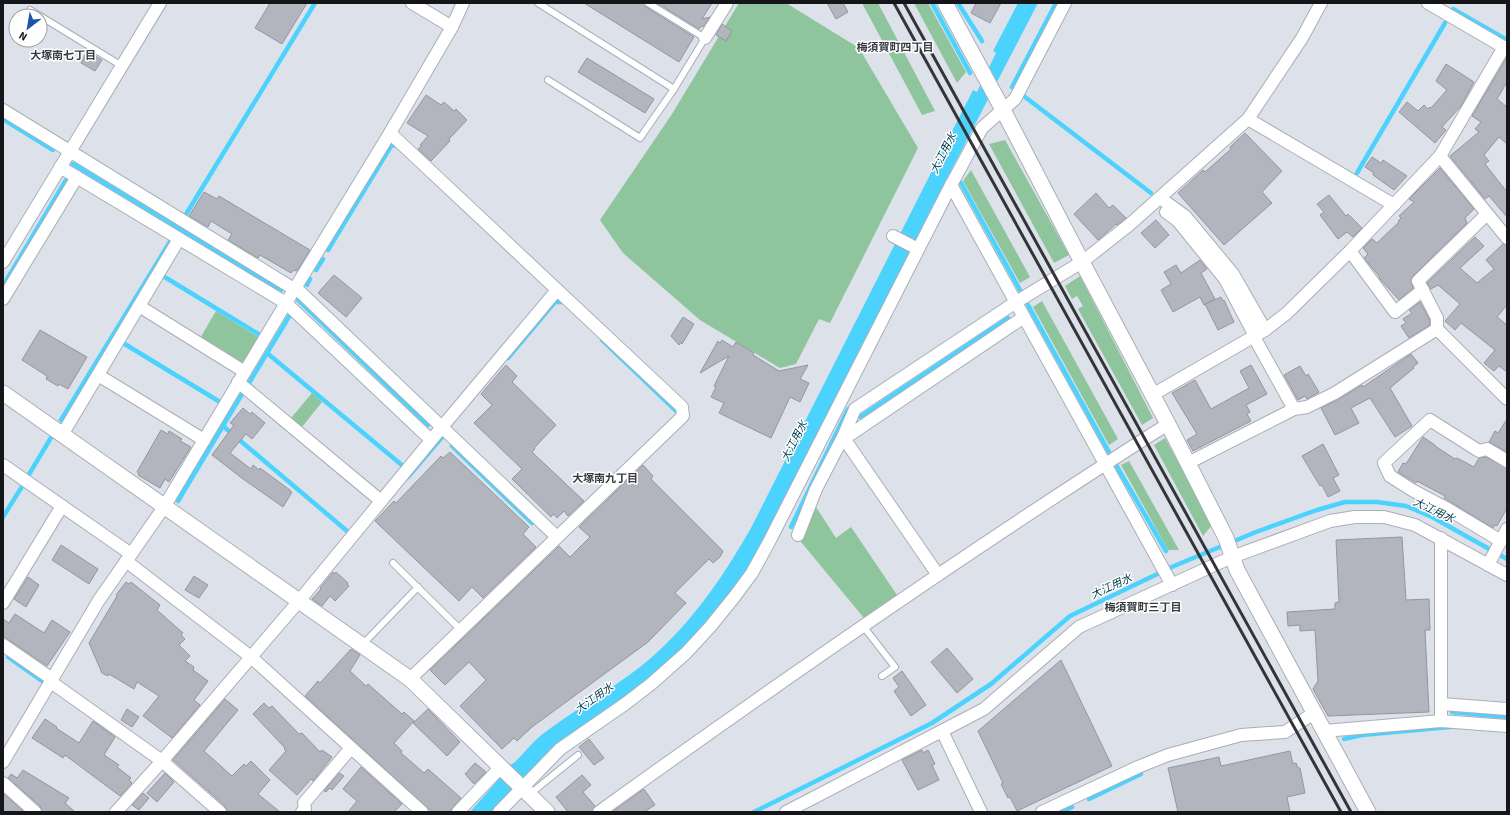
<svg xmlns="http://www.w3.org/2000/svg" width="1510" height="815" font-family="'Source Sans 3','Noto Sans JP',sans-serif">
<rect width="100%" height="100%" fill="#dde1ea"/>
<!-- green -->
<g fill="#8ec59c">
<path d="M739,3H786L859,48L918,148L830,323L819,319L796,364L780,368L700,320L623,253L600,220L672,114Z"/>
<path d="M862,3H878L935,111L922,115Z"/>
<path d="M914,3H928L966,72L957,83Z"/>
<path d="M1005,140L1069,255L1054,263L989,144Z"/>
<path d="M971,170L1030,277L1020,283L963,181Z"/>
<path d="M1080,276L1153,418L1142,425L1078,309L1083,306L1077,296L1072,299L1065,286Z"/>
<path d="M1042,301L1118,439L1109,445L1033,307Z"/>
<path d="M216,311L260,338L244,363L239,364L199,340Z"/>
<path d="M312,393L322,402L302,427L291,418Z"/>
<path d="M1165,438L1212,525L1203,536L1154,445Z"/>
<path d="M1129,461L1179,550H1168L1121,465Z"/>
<path d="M816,507L836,538L851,527L897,595L864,618L801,542Z"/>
</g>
<!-- water -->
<path fill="#4bd3fe" d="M1018,3H1038L928,215V221L756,557L735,589L686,649L491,812H470L498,780V776L510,765L515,762C523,754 531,744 540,736C572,711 608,692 640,667C687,630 722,579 751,528L972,92L973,90L977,92L996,53L993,51Z"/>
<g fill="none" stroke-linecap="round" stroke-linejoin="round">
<!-- stream -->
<g stroke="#4bd3fe" stroke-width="4.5">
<path d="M932,3L970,73"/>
<path d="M958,3L982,41"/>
<path d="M1453,9L1507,40"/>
<path d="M1012,87L1056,3"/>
<path d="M1025,97L1151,193"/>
<path d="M3,119L53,150"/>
<path d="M73,164L281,290"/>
<path d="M1357,173L1445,23"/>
<path d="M961,183L1020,290"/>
<path d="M185,216L315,3"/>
<path d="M328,250L391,146L396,145L398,147"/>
<path d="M316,270L323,259"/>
<path d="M163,276L260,335"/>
<path d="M307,285L310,279"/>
<path d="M3,286L66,180"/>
<path d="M297,299L428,425"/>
<path d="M1028,305L1109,452"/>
<path d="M602,340L677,412"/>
<path d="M123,343L220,402"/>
<path d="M267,353L403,466"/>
<path d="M508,358L555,302H562"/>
<path d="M249,383L290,315"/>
<path d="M860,417L1008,318"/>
<path d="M61,420L171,240"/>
<path d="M223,426L347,531"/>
<path d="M452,446L532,523"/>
<path d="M1116,465L1166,551"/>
<path d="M28,476L52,436"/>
<path d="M408,477L443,436"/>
<path d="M178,501L242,394"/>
<path d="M3,517L23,485"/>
<path d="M791,527L848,409"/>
<path d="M8,657L42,681"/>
<path d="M1452,712L1507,717"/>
<path d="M1344,739L1362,735L1450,727"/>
<path d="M1089,799L1141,774"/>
<path d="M754,812L932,723L991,684L1070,616L1174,566L1256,532L1317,510L1345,502H1377L1406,506L1432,517L1507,559"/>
<path d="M1062,812L1072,807"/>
</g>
</g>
<!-- building -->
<g fill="#b2b5be" stroke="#93969f">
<path d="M270,3H307L282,44L255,28Z"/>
<path d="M584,3H644L646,7L694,37L679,62Z"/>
<path d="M657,3H712L702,19L710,17L703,27L701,26L699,29Z"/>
<path d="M827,3H843L848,12L836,19Z"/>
<path d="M976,3H1001L990,23L971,13Z"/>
<path d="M722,24L732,31L726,41L716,35Z"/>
<path d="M87,51L102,60L95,71L81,63Z"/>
<path d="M1507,57V82L1497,99L1507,107V144L1499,137L1484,155L1489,161L1485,164L1507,192V217L1489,196L1485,199L1450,156L1479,132L1475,129L1481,122L1472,116Z"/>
<path d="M587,58L654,99L645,113L578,72Z"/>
<path d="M1446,64L1474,82L1461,106L1442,127L1446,130L1435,143L1399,112L1407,102L1418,111L1424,105L1428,109L1430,107L1431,108L1447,90L1436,81Z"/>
<path d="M426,95L441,105L444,102L454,111L456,109L467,120L449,139L450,141L431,161L418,149L422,146L420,145L428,136L407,123Z"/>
<path d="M1245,133L1282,171L1262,192L1272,203L1224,245L1178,193L1203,170L1205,172L1231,149L1230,147Z"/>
<path d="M1372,157L1381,163L1383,160L1407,176L1394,190L1373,175L1374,173L1365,167Z"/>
<path d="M1440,168L1474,209L1465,218L1467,223L1413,276L1411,280L1413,288L1399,300L1380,279L1379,276L1364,258L1368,254L1363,248L1372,239L1377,243L1399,222L1398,221L1401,218L1399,216L1414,202L1409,199Z"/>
<path d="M204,192L217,199L219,196L310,250L297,271L294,270L291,273L260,255L258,258L228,240L232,234L211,221L208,227L189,216Z"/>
<path d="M1096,193L1109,208L1113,205L1126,218L1117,225L1116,224L1098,240L1074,214Z"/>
<path d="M1329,195L1346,216L1348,214L1362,228L1353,237L1347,232L1338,239L1320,215L1324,212L1317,204Z"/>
<path d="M1156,220L1169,235L1155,248L1141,233Z"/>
<path d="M1475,237L1484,246L1460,268L1477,283L1494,269L1486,260L1503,244L1507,245V305L1497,317L1507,325V372L1499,366L1494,371L1484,363L1495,350L1461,323L1455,330L1445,321L1460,304L1438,285L1431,289L1427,283Z"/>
<path d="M1200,260L1207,269L1201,273L1215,299L1204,305L1200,297L1173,312L1161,290L1171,284L1164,272L1176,265L1181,273Z"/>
<path d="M334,275L362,298L346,317L318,293Z"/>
<path d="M1221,297L1223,301L1224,300L1234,322L1218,330L1205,304Z"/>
<path d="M1420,302L1430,320V325L1409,338L1401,326L1406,323L1403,319L1412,313L1409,310Z"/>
<path d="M683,317L694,324L682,344L681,342L679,345L671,336Z"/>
<path d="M40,330L87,357L68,389L59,384L58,386L46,379L47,376L22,360Z"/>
<path d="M722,340L733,347L736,342L754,353L753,355L779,371L808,365L800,379L809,383L800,402L790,397L771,438L719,413L724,403L711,397L716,387L714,386L729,356L700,373L718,341L720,343Z"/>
<path d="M1411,354L1418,363L1413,367L1414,368L1390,388L1412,426L1395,437L1370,398L1351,408L1359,423L1335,435L1321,408L1339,399L1362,385L1363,387Z"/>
<path d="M506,365L517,376L512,382L556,425L534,448L535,449L532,452L584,501L568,516L564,511L557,518L554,514L551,517L512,479L522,469L474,423L492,405L481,394Z"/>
<path d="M1251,365L1267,394L1246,405L1250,412L1247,414L1251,421L1193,451L1187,440L1197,434L1172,393L1195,380L1211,409L1249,388L1240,371Z"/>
<path d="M1300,366L1306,376L1308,374L1319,392L1307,399L1305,396L1298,400L1284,375Z"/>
<path d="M243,408L250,414L252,412L265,423L252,439L246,434L230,453L251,469L253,465L259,470L260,468L290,490V491L292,492L283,507L243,479L212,455L231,429L234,425L230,423Z"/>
<path d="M1507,419V452L1489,442L1495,431L1498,433Z"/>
<path d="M161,430L168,434L169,431L182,439L180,441L191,447L169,482L165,479L160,488L138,475L139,474L137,472Z"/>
<path d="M1423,437L1435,445V446L1455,459L1456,458L1459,459L1474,467L1479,458L1486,457L1507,468V508L1497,526L1495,525L1493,528L1444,498L1445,496L1417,481L1416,483L1398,472L1403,463L1406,464Z"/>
<path d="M1323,444L1339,475L1333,478L1340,491L1328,497L1322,485L1320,486L1302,456Z"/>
<path d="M450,452L529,527L523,534L536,547L483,598L472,587L459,601L375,521L394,501L396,503L441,456L443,458Z"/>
<path d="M643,465L653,476L651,479L723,551L720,557L713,563L709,559L675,593L686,603L648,642L532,727L517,741L514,738L502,749L460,706L486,680L469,662L445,685L430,670L559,546L570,557L590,537L579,527Z"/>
<path d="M1402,537L1406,600L1429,599L1430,630H1425L1429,712L1328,716L1313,689L1318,681L1315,630L1300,631V625L1288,626L1287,612L1335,609V603L1339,602L1336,540Z"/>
<path d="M61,545L98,569L89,584L52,560Z"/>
<path d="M333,572L334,574L336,572L348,583L347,584L349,586L335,601L330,596L322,606L312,599L321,589L320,588Z"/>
<path d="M194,576L208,585L199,598L185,590Z"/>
<path d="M28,577L39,585L26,607L14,599Z"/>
<path d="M126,582L129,584L131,582L160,605L157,610L183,633L181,635L185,639L179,645L190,656L185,661L194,667L193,670L208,681L194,700L200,705L172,738L143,716L159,696L137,682L134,689L109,674L108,676L102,673L89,643L117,596L116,595Z"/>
<path d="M15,614L44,633L52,620L70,632L47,666L3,636V619L9,623Z"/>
<path d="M947,648L973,679L957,693L931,662Z"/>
<path d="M351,649L360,655L350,671L366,686L368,684L402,714L404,712L414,721L394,743L402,751L401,753L424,773L428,769L461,798L449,812H432L305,696L318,681L320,683Z"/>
<path d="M1061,660L1112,766L1017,811L1010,797L1008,798L1001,784L1003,783L978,731Z"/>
<path d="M902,671L926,705L911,716L894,691L899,687L893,678Z"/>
<path d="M225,699L238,710L204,751L232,776L244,764L246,766L251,761L270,780L258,794L280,812H227L225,806L173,760Z"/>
<path d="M264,703L269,708L272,706L299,734L302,733L320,752L322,750L332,757L313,781L311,779L297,795L269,770L286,751L284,749L285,748L253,714Z"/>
<path d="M127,709L139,717L132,727L121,720Z"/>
<path d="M428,709L460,742L447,756L413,723Z"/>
<path d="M45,719L57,727L56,728L79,743L93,721L115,737L104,755L119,765L117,767L131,778L129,780L132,783L120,796L65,755L63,758L32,738Z"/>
<path d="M589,739L604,758L594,765L579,747Z"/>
<path d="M922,750L923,753L928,750L935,764L932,765L939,780L918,790L902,760Z"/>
<path d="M1290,751L1293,764L1296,763L1298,768H1300L1305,793L1287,797L1290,812H1178L1168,768L1219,757L1221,766Z"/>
<path d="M475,763L486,772L474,784L465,774Z"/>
<path d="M361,767L402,804L394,812H348L357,801L343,789Z"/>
<path d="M23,770L69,798L65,803L75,812H42L40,806L8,778L11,774L17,778Z"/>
<path d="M165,773L174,782L157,802L147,793Z"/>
<path d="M339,773L344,776L332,790L330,788L326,792L324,791Z"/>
<path d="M582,775L591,785L583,792L595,806L592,812H568L556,797Z"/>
<path d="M644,789L655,805L644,812H612Z"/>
<path d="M3,793L24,812H3Z"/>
<path d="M143,793L149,798L139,810L132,805Z"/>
</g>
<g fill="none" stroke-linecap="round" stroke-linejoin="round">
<!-- service casing -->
<g stroke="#aaaeb7" stroke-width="8">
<g id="service">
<path d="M538,3L674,89"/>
<path d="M30,10L40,16"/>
<path d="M40,16L122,66"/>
<path d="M548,80L640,138L674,89L705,38L648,3"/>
<path d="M393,563L461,630"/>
<path d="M863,626L895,667L882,676"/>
<path d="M362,645L418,587"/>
<path d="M530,794L578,755"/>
</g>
</g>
<!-- minor casing -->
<g stroke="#aaaeb7" stroke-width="14">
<g id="minor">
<path d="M412,3L452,27"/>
<path d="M1428,3L1507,49"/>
<path d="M705,38L727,3"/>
<path d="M3,110L294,289"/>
<path d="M1248,119L1394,205"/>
<path d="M390,133L682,407L683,416L410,679"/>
<path d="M1440,156L1507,238"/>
<path d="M60,167L286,303L431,440"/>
<path d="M951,185L1172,585"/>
<path d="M1160,198L1185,216L1233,274L1265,330"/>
<path d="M1166,212L1178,221L1225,279L1255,336"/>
<path d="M1487,214L1418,281L1437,318V329L1507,399"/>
<path d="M893,236L918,249"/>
<path d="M1350,251L1395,312L1423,290"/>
<path d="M3,262L160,3"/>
<path d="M295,287L557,537"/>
<path d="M3,299L77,177"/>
<path d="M139,306L245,372"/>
<path d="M1254,337L1294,409"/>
<path d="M98,375L204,440"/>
<path d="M238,382L381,501"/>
<path d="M1152,395L1265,330L1287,313L1350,251L1440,156L1504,47"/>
<path d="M62,435L179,239"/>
<path d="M845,438L1024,317"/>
<path d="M1188,463L1294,409L1307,407L1335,393L1437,329"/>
<path d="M3,465L131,554"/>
<path d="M798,535L816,489L843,437"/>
<path d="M1501,541L1446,508L1412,490L1390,476L1384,463L1430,420L1479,451L1487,449L1507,461"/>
<path d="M126,561L251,657L422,812"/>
<path d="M1488,565L1507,529"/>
<path d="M938,575L843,437L855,409L1016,302L1082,262L1129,225L1248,119L1302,38L1321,3"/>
<path d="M3,603L62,506"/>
<path d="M3,645L52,679"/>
<path d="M51,682L162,761L220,812"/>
<path d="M1442,704L1507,709"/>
<path d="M1441,721V538"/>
<path d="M942,731L981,812"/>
<path d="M1324,731L1441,721L1507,726"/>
<path d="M3,762L99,600L164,507L286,303L390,133L452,27L463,3"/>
<path d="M3,783L35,812"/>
<path d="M116,812L162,761L299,601L442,427L557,290"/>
<path d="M302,812L305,809L304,803L351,748"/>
<path d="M458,812L501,767"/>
<path d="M499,812L560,749L625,704L651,684L686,653L710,627L735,596L752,573L769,542L951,185L982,128L1015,99L1065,3"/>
<path d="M599,812C785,678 974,547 1168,424"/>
<path d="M786,812L984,709L1079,627L1232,557L1330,521L1355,517H1384L1415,525L1507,575"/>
<path d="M1042,812L1138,767L1168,755L1241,735L1285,732L1314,713"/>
</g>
</g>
<!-- tertiary casing -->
<g stroke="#aaaeb7" stroke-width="17">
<g id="tertiary">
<path d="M945,3L1003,110L1082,262L1168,424L1226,538L1237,570L1368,812"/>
<path d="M3,393L410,679L547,812"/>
</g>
</g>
<!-- service -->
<use href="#service" stroke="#fff" stroke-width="6"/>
<!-- minor -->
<use href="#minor" stroke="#fff" stroke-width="12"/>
<!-- tertiary -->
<use href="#tertiary" stroke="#fff" stroke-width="15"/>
<!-- rail -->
<g stroke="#343539" stroke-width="3">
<path d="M894,3L1341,812"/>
<path d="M904,3L1351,812"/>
</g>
</g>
<g text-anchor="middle" stroke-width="3" stroke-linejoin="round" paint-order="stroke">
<!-- neighbourhood labels -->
<g font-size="11" font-weight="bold" fill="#373b42" stroke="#fff">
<text x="895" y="51">梅須賀町四丁目</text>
<text x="63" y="59">大塚南七丁目</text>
<text x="605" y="482">大塚南九丁目</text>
<text x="1143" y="611">梅須賀町三丁目</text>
</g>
<!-- water labels -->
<g font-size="11" font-style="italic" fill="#003e4f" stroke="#fff">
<text transform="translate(943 153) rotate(-63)" y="4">大江用水</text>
<text transform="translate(794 441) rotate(-63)" y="4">大江用水</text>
<text transform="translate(1434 510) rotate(25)" y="4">大江用水</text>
<text transform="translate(1111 586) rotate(-25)" y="4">大江用水</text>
<text transform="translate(594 698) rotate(-35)" y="4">大江用水</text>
</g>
</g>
<!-- border -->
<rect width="1510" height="815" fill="none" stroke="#151619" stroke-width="8"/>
<!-- north arrow -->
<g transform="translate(28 28) rotate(211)"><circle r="19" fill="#ffffff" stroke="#a1a2a3"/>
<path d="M0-3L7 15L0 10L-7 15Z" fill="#1c54a6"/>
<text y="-6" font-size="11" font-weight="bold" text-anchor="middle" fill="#151619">N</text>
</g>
</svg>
